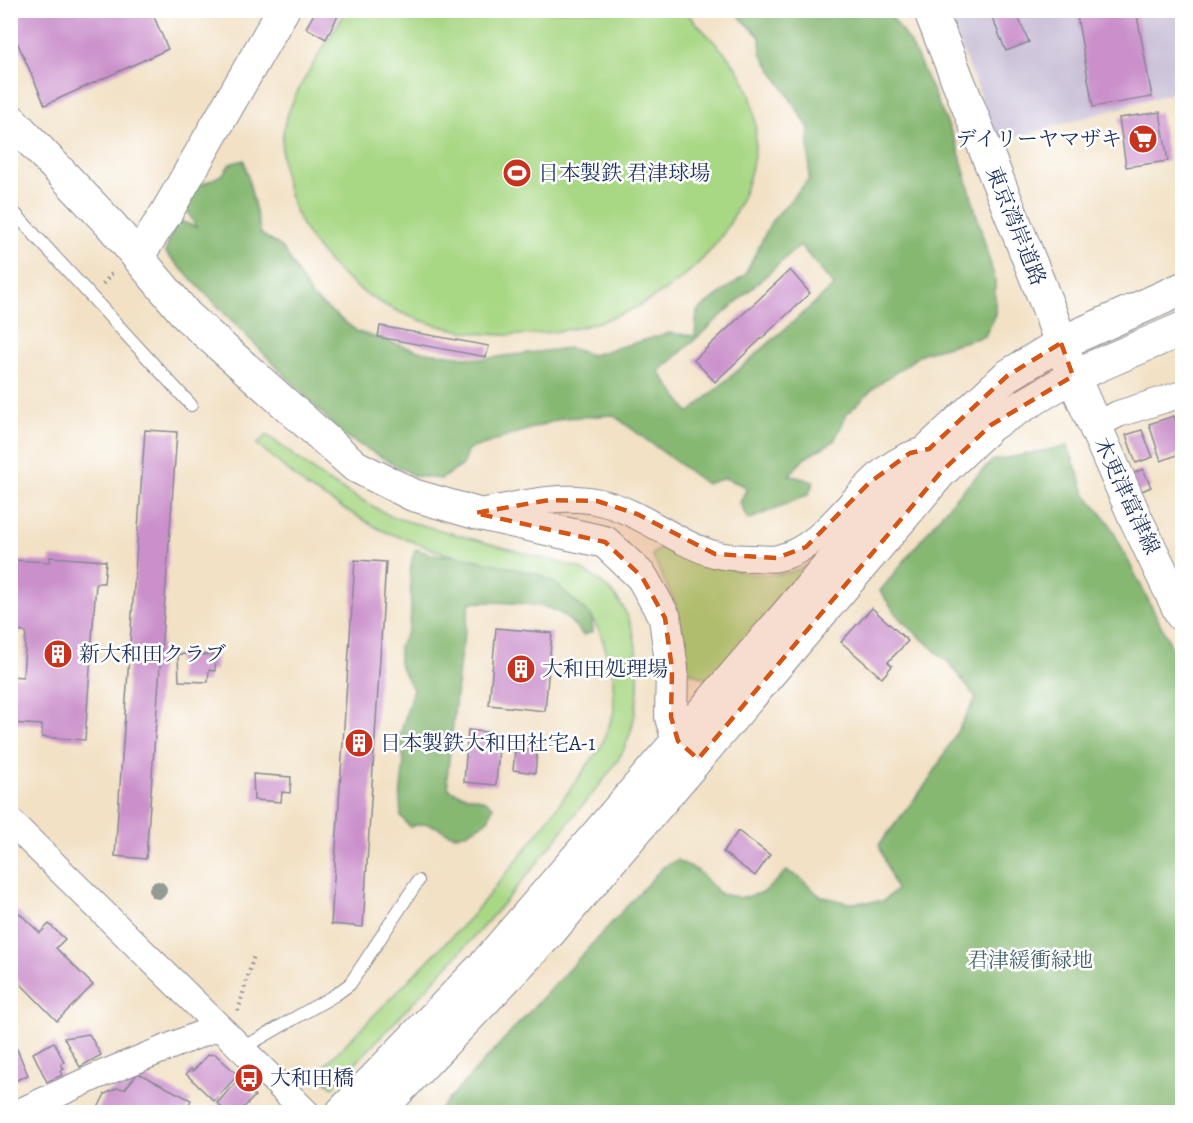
<svg xmlns="http://www.w3.org/2000/svg" width="1193" height="1123" font-family="Alegreya,'Noto Serif JP',serif">
<rect width="100%" height="100%" fill="#fff"/>
<filter id="ink" filterUnits="userSpaceOnUse"><feTurbulence type="fractalNoise" baseFrequency=".0167" numOctaves="2"/><feDisplacementMap in="SourceGraphic" scale="12" xChannelSelector="R" yChannelSelector="G"/><feConvolveMatrix kernelMatrix="1 2 1 2 8 2 1 2 1" color-interpolation-filters="sRGB"/></filter>
<filter id="wash" filterUnits="userSpaceOnUse"><feTurbulence type="fractalNoise" baseFrequency=".008" numOctaves="4" result="noise"/><feDisplacementMap in="SourceGraphic" scale="24" xChannelSelector="R" yChannelSelector="G"/><feGaussianBlur stdDeviation="1.35" result="paint"/><feColorMatrix in="noise" values="0 0 0 0 0 0 0 0 0 0 0 0 0 0 0 0 0 1.4 0 .05"/><feComposite in="paint" operator="in"/></filter>
<g filter="url(#wash)">
<rect width="100%" height="100%" fill="#f2e1c5"/>
<!-- industrial -->
<path fill="#c9bfd7" d="M947,11H1182V133L1175,92L999,142Z"/>
<!-- green -->
<g fill="#a9d885" stroke="#628472" stroke-width="1.5">
<path d="M346,11H685C704,33 732,56 745,82C759,111 758,148 749,178C698,355 424,388 317,248C292,216 276,168 284,128C290,94 328,42 346,11Z"/>
<path d="M267,435L326,480L392,517L579,568C593,576 608,586 618,600C645,636 643,709 624,749C613,772 588,798 572,818C500,915 415,1000 333,1087L316,1074L470,918L533,840L601,747L614,712L613,673L601,635L592,617L555,583L537,574L446,554L381,530L308,488L257,444Z"/>
<path d="M666,542C714,562 759,590 810,565L710,681L689,671L675,603L652,555Z"/>
</g>
<!-- forest -->
<g fill="#86b872" stroke="#507468" stroke-width="1.5" fill-rule="evenodd">
<path d="M734,11H888L913,48L957,145L995,280V314L985,336L923,353L874,388L847,414L834,441L805,458L789,475L814,482L808,495L748,520L740,503L747,487L725,478L706,484L613,415L563,418L467,450L463,465L441,479L415,476L344,436L165,252L177,220L196,227L187,210L190,191L223,174L230,164L244,160L261,234L283,248L311,296L358,332L419,351L481,359L569,348L592,355L669,333L695,336L697,311L745,275L771,222L809,179V128L761,53L760,37ZM800,245L834,286L689,413L659,372Z"/>
<path d="M1068,446L1085,493L1109,523L1182,667V1112H437L663,867L677,860L697,870L720,894L743,898L764,892L787,871L800,878L820,896L849,903L883,901L896,890L879,845L930,779L976,698L950,664L900,619L880,591L954,499L992,461Z"/>
<path d="M416,549L430,554L465,557L537,574L555,583L592,617L593,632L583,635C575,626 566,615 554,610C533,602 493,602 470,602L460,659L447,778L449,789C465,799 475,793 493,806L488,820C480,825 471,831 463,834C443,840 439,816 410,827L401,816L400,799L404,761L400,735L413,689L399,664V645C423,620 401,577 416,549Z"/>
</g>
<g id="blocks">
<!-- building -->
<g fill="#cb90cb">
<path d="M10,10H151L168,49L45,105L10,26Z"/>
<path d="M316,10H341L326,39L306,28Z"/>
<path d="M989,10H1015L1029,42L1006,51Z"/>
<path d="M1076,10H1136L1152,97L1093,107Z"/>
<path d="M1160,112L1168,161L1126,167L1119,118Z"/>
<path d="M790,270L810,293L715,382L694,360Z"/>
<path d="M380,326L489,346L486,357L378,337Z"/>
<path d="M1174,416L1182,441V453L1161,461L1149,424Z"/>
<path d="M145,430L177,432L146,859L115,856Z"/>
<path d="M1142,430L1153,457L1136,463L1126,435Z"/>
<path d="M1143,469L1151,487L1137,493L1130,475Z"/>
<path d="M50,557L106,561L104,583H96L85,740L42,737V725L10,723V676L23,677L26,632L10,631V560L50,562Z"/>
<path d="M355,560L386,562L363,927L331,924Z"/>
<path d="M872,608L908,641L888,662L892,666L882,678L841,642Z"/>
<path d="M496,628L552,633L545,711L489,705Z"/>
<path d="M178,654L216,655L215,671L209,670L208,682L179,681Z"/>
<path d="M468,730L500,734L496,785L464,782Z"/>
<path d="M516,740L538,742L535,773L513,770Z"/>
<path d="M253,774L291,777L290,793L282,792L281,802L254,800Z"/>
<path d="M738,831L770,855L755,876L723,852Z"/>
<path d="M16,910L40,933L49,924L65,939L56,948L93,985L57,1021L10,973V915Z"/>
<path d="M89,1034L101,1055L80,1067L64,1038Z"/>
<path d="M54,1042L64,1062L61,1064L64,1069L60,1071L62,1075L47,1082L33,1053Z"/>
<path d="M17,1049L28,1075L10,1083V1052Z"/>
<path d="M215,1054L238,1075L214,1101L186,1074L191,1069L193,1071L208,1055Z"/>
<path d="M138,1073L191,1100L185,1112H96L105,1094L117,1088L125,1089Z"/>
<path d="M238,1080L255,1096L239,1112H227L217,1103Z"/>
</g>
</g>
</g>
<g filter="url(#ink)">
<use href="#blocks" fill-opacity="0" stroke="#868892" stroke-width="1.5"/>
<g fill="none" stroke-linecap="round" stroke-linejoin="round">
<!-- service casing -->
<g stroke="#868892" stroke-width="14">
<g id="service">
<path d="M10,208L191,405"/>
<path d="M241,1049L335,995L350,984L418,881"/>
</g>
</g>
<!-- minor casing -->
<g stroke="#868892" stroke-width="28">
<g id="minor">
<path d="M1095,426L1118,414L1182,394"/>
<path d="M481,512C519,505 561,493 599,502C641,511 673,542 714,554C727,558 742,558 755,558C762,558 771,560 778,558C837,545 864,461 926,450"/>
<path d="M10,821L306,1112"/>
<path d="M19,1112L97,1076L218,1027"/>
</g>
</g>
<!-- tertiary casing -->
<g stroke="#868892" stroke-width="34">
<g id="tertiary">
<path d="M10,119L111,225L187,316L355,466L413,495L475,513L605,542L642,577L665,618L672,669L671,717L678,741L689,751"/>
<path d="M138,256L165,215L283,10"/>
<path d="M342,1112L486,963L929,449L1007,376L1061,343"/>
<path d="M378,1112L551,931L941,472L991,425L1073,376"/>
</g>
</g>
<!-- primary casing -->
<g stroke="#868892" stroke-width="35">
<path id="primary" d="M1073,376L1135,517L1182,615"/>
</g>
<!-- trunk casing -->
<g stroke="#868892" stroke-width="35">
<g id="trunk">
<path d="M930,10L1048,307L1073,376L1182,329"/>
<path d="M1061,343L1182,289"/>
</g>
</g>
<!-- path -->
<g stroke="#868892" stroke-width="4" stroke-dasharray="1.5 4.5" stroke-linecap="butt">
<path d="M103,284L114,271"/>
<path d="M238,1011L254,955"/>
</g>
<!-- service -->
<use href="#service" stroke="#fff" stroke-width="12"/>
<!-- minor -->
<use href="#minor" stroke="#fff" stroke-width="26"/>
<!-- tertiary -->
<use href="#tertiary" stroke="#fff" stroke-width="32"/>
<!-- primary -->
<use href="#primary" stroke="#fff" stroke-width="33"/>
<!-- trunk -->
<use href="#trunk" stroke="#fff" stroke-width="33"/>
</g>
<!-- trees -->
<circle fill="#939b93" cx="158" cy="890" r="9"/>
</g>
<!-- marked area -->
<path fill="#d45514" fill-opacity="0.2" stroke="#d45514" stroke-width="4.5" stroke-dasharray="12 8" stroke-linejoin="round" d="M1061,343L1073,376L991,425L941,472L698,759L678,741L671,717L672,669L665,618L642,577L605,542L475,513L549,500L597,501L637,514L715,554L777,558L806,547L869,483L910,453L929,449L1007,376Z"/>
<!-- icons -->
<defs>
<g id="supermarket-disc" transform="scale(1.5)"><circle r="9.5" fill="#c8321e" stroke="#fff"/><path d="M-6-5.5h2.5l.6 2H6L4.5 2H-2.5L-4.4-4H-6ZM-1.5 3.2a1.3 1.3 0 1 0 .1 0ZM3 3.2a1.3 1.3 0 1 0 .1 0Z" fill="#fff"/></g>
<g id="stadium-disc" transform="scale(1.5)"><circle r="9.5" fill="#c8321e" stroke="#fff"/><path d="M0-5a6.5 5 0 1 0 0 10a6.5 5 0 1 0 0-10ZM-3.5-1.8h7v3.6h-7Z" fill="#fff"/></g>
<g id="building-disc" transform="scale(1.5)"><circle r="9.5" fill="#c8321e" stroke="#fff"/><path d="M-4-6H4V6H1V3H-1V6H-4ZM-2.5-4.3h1.7v1.8h-1.7ZM.8-4.3h1.7v1.8H.8ZM-2.5-1h1.7V.8h-1.7ZM.8-1h1.7V.8H.8Z" fill="#fff"/></g>
<g id="bus-disc" transform="scale(1.5)"><circle r="9.5" fill="#c8321e" stroke="#fff"/><path d="M-5-6H5V4H4V6H2V4H-2V6H-4V4H-5ZM-3.5-4V0h7V-4ZM-3.5 1.2v1.5H-2V1.2ZM2 1.2v1.5H3.5V1.2Z" fill="#fff"/></g>
</defs>
<g fill-rule="evenodd">
<use href="#supermarket-disc" x="1143" y="139"/>
<use href="#stadium-disc" x="517" y="173"/>
<use href="#building-disc" x="58" y="654"/>
<use href="#building-disc" x="521" y="669"/>
<use href="#building-disc" x="359" y="743"/>
<use href="#bus-disc" x="249" y="1078"/>
</g>
<g text-anchor="middle" stroke-width="5" stroke-linejoin="round" paint-order="stroke">
<!-- poi labels -->
<g font-size="21" fill="#1b2f5e" stroke="#fff" text-anchor="start">
<text x="1122" y="146" text-anchor="end">デイリーヤマザキ</text>
<text x="538" y="180">日本製鉄 君津球場</text>
<text x="79" y="661">新大和田クラブ</text>
<text x="542" y="676">大和田処理場</text>
<text x="380" y="750">日本製鉄大和田社宅A-1</text>
<text x="270" y="1085">大和田橋</text>
</g>
<!-- street labels -->
<g font-size="21" fill="#1b2f5e" stroke="#fff">
<text transform="translate(1016 226) rotate(68)" y="7">東京湾岸道路</text>
<text transform="translate(1127 496) rotate(65)" y="7">木更津富津線</text>
</g>
<!-- park labels -->
<g font-size="21" fill="#46626a" stroke="#fff">
<text x="1030" y="967">君津緩衝緑地</text>
</g>
</g>
<!-- margin -->
<rect width="1193" height="1123" fill="none" stroke="#fff" stroke-width="36"/>
</svg>
